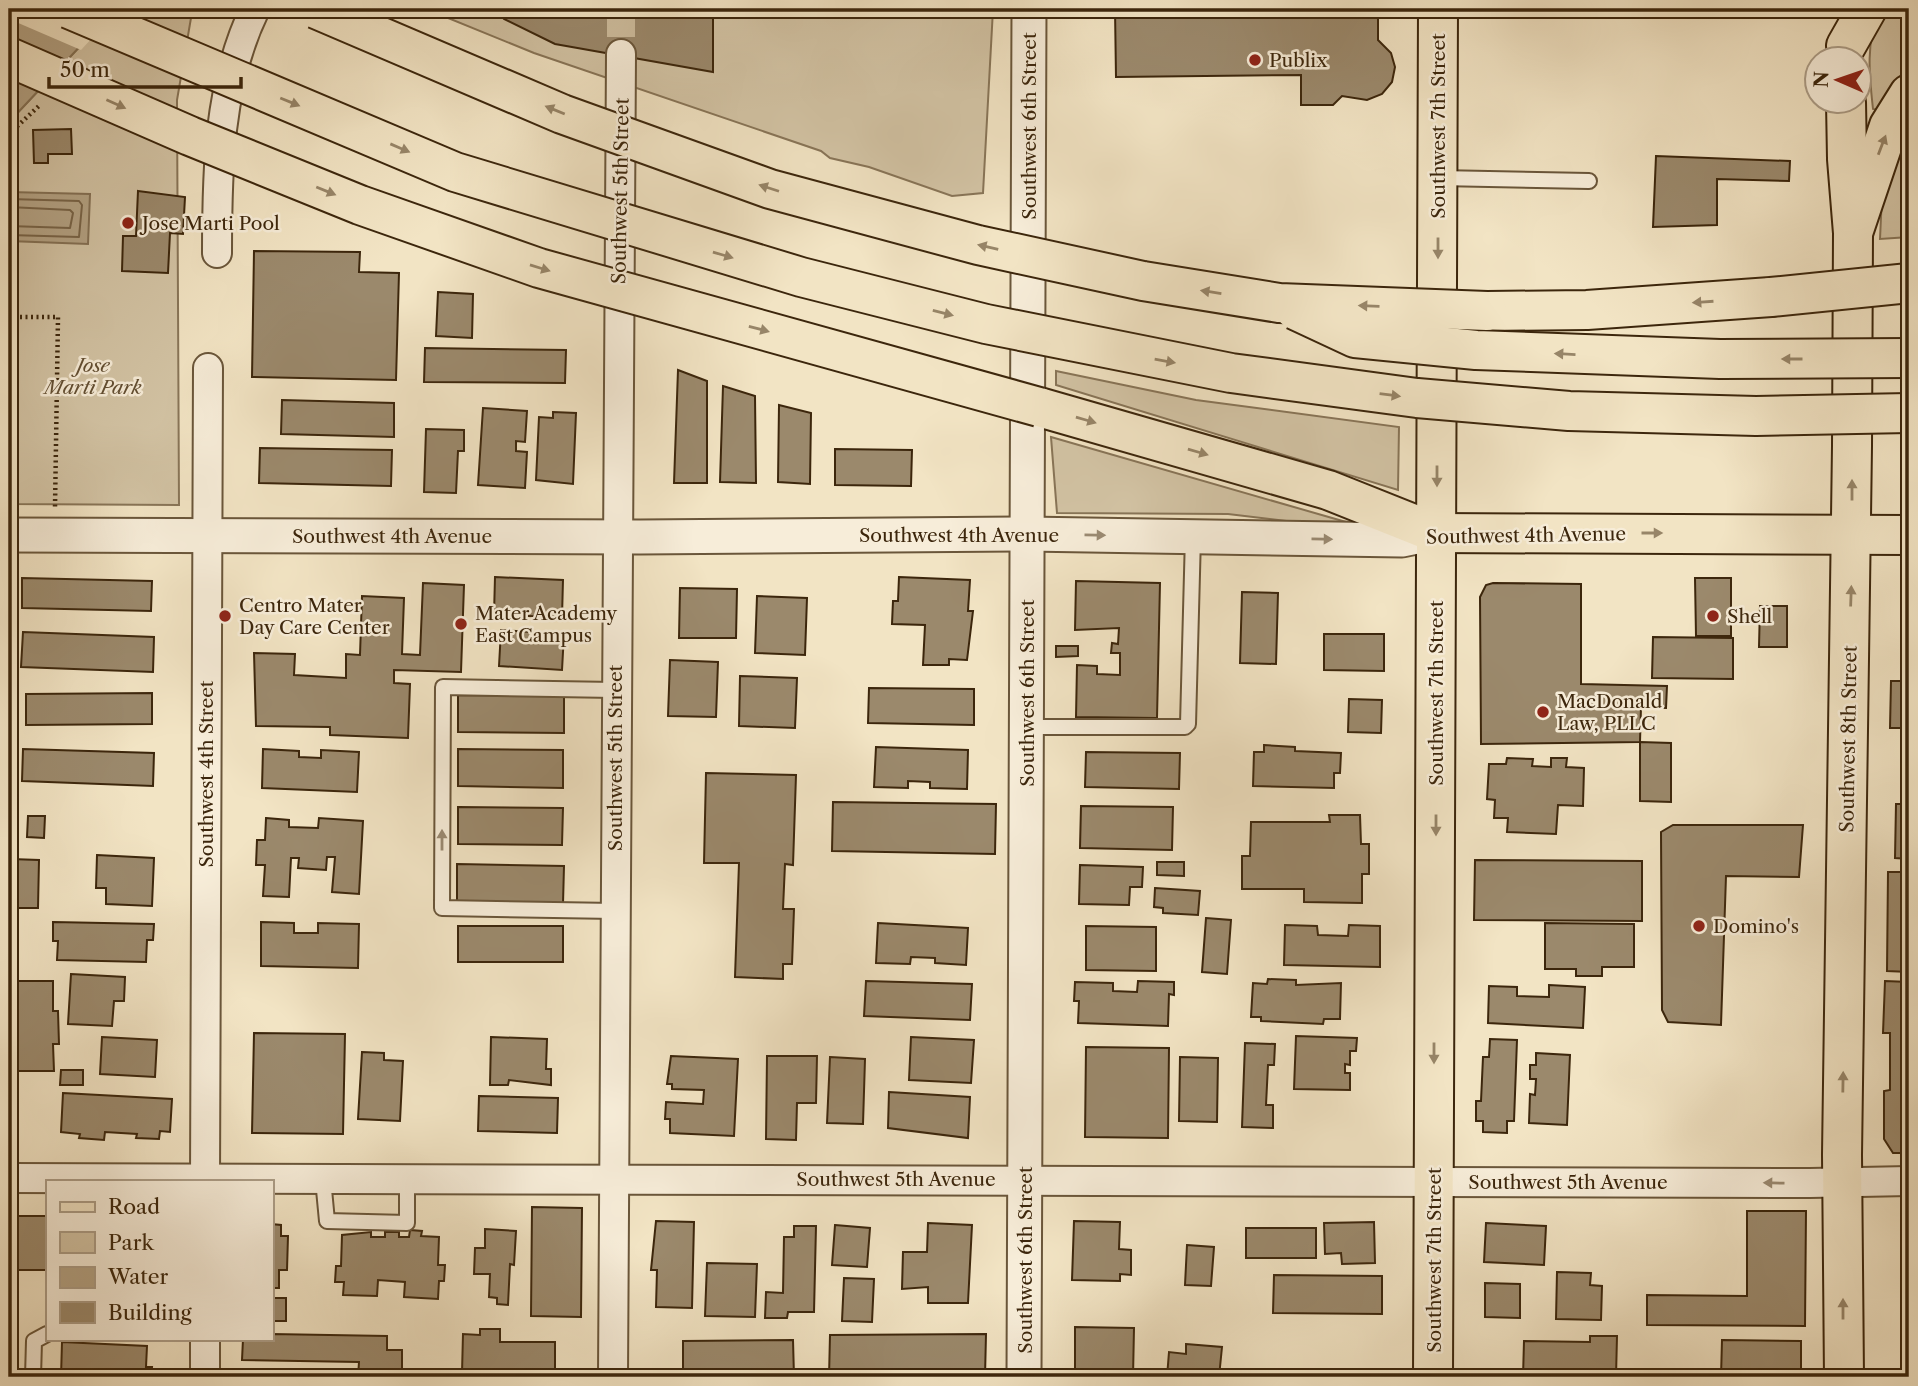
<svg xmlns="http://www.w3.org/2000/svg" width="1918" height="1386" font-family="'Libre Caslon Text',serif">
<rect width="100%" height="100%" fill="#f2e4c4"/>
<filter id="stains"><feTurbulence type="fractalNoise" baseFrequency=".00286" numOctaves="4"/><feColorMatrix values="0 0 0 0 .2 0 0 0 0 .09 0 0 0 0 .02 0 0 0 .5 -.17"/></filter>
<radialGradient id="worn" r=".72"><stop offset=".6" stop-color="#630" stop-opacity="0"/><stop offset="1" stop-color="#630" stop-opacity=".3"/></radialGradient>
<!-- green -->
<g fill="#d3c4a5" stroke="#887558" stroke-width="2">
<path d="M115,9H195L192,12L177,100L179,505L9,504V122Z"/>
<path d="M426,9H993L983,193L952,196L869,167L830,158L821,151L534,53Z"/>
<path d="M1879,9H1909V68L1879,110L1873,109C1869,73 1866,44 1879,9Z"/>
<path d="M1909,112V237L1880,239L1882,195Z"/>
<path d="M1056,371L1196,400L1399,427L1398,490L1056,385Z"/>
<path d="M1051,437L1346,522L1344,528L1228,514L1057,513Z"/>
</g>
<!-- water -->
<g fill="#b4a385" stroke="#847155" stroke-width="2">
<path d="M9,9H115L9,122Z"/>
<path d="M9,192L90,194L88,244L9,241Z"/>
</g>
<!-- pier -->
<path fill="#f2e4c4" d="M9,9H119L81,50L9,19Z"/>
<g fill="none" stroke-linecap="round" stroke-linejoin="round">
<!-- shore -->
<g stroke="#786448" stroke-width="2">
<path d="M9,199L79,201L82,205L79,237L9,235"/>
<path d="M9,207L70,210L73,213L70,228L9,226"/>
</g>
</g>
<!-- building -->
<g fill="#9b896c" stroke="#3c260c" stroke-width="2">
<path d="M496,9H713V72L555,44L504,19Z"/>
<path d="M1115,9H1378V40L1391,53L1395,67L1392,82L1382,94L1367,100L1342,96L1333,105H1301V75L1116,77Z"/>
<path d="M71,129L72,154H48V163H34L33,130Z"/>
<path d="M1656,156L1790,161L1789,181L1717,179V225L1653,227Z"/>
<path d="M138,191L185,197L183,234L170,233L168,273L122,271L123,236H136Z"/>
<path d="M254,251L360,252L359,272L399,273L396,380L252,377Z"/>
<path d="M438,292L473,294L472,338L436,336Z"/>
<path d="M425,348L566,350L565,383L424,382Z"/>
<path d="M678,370L707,381V483H674Z"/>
<path d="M723,386L755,396L756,483L720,482Z"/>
<path d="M282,400L394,403V437L281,434Z"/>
<path d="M779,405L811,413L810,484L778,482Z"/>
<path d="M483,408L527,411L525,442L516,441V451L527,452L525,488L478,485Z"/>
<path d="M553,412L576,413L573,484L536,480L539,417L553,418Z"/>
<path d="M426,429L464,430V451H458L456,493L424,492Z"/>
<path d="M260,448L392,450L391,486L259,483Z"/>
<path d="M835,449L912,450L911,486L835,485Z"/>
<path d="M495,577L563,580L562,617L494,615Z"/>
<path d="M899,577L970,580L968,611H973L967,660L949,659V665H923L925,625L892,624L893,601H898Z"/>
<path d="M22,578L152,581L151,611L22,608Z"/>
<path d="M1695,578H1731V636H1696Z"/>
<path d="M1076,581L1160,583L1157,718L1076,717L1077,665L1097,666V674L1120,675V653H1111L1112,643L1118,644L1119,628L1075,630Z"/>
<path d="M423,583L464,585L461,672L394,670V683L410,684L408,738L330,735V727L256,726L254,653L295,654L294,675L346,678V654L360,655L362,596L404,598L402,654L420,655Z"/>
<path d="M1493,583L1581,584V684L1667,686L1666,708L1641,707L1640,742L1481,744L1480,597L1486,585Z"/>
<path d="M680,588L737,589L736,638H679Z"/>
<path d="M1242,592L1278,593L1276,664L1240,663Z"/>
<path d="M757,596L807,598L805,655L755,653Z"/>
<path d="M1760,606H1787V647H1759Z"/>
<path d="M501,630L564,634L562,670L499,666Z"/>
<path d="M23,632L154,637L153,672L21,667Z"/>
<path d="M1324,634H1384V671L1324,670Z"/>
<path d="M1653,637L1733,638V679L1652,678Z"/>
<path d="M1056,646H1078V656L1056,657Z"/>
<path d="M670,660L718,662L716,717L668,716Z"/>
<path d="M740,676L797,678L795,728L739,726Z"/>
<path d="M1891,681H1909V728H1890Z"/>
<path d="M869,688L974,689V725L868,723Z"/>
<path d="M152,693V724L26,725V694Z"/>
<path d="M458,695L564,696V733L458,732Z"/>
<path d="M1349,699L1382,700L1381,733L1348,732Z"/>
<path d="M1640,742L1671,743V802L1640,801Z"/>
<path d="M1264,745L1295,747V751L1341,753L1340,773H1334V788L1253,786L1254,752H1264Z"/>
<path d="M876,747L968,750L967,789L930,788V782L908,781V788L874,787Z"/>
<path d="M23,749L154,753L153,786L22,781Z"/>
<path d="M263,749L299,751V757L321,758V750L359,752L357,792L262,788Z"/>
<path d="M458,749L563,750V788L458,786Z"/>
<path d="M1086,752L1180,753L1179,789L1085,787Z"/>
<path d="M1507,758L1533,759L1532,766L1551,767V758H1567L1566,767L1584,768L1583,806L1558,805L1556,834L1507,832L1508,818H1494L1495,800L1487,799L1489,764H1506Z"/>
<path d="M706,773L796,775L793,865L785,864L783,909H794L792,964H783V979L735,977L739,863H704Z"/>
<path d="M833,802L996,804L995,854L832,851Z"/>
<path d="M1896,804H1909V859L1895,858Z"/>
<path d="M1081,806L1173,807L1172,850L1080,848Z"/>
<path d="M458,807L563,808L562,845L458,844Z"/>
<path d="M1329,815H1360L1361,844H1369V874H1362V903L1304,902V889H1242V856H1250L1251,822H1330Z"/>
<path d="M28,816H45L44,838L27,837Z"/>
<path d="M266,818L289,820V827L318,828L319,818L363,821L359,894L332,892L335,857H327L326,870L298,868L299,858H291L289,897L263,896L265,865H256L257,840H265Z"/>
<path d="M1673,825H1803L1799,877L1726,876L1721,1025L1668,1022L1662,1010L1661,832Z"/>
<path d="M97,855L154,858L152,906L106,904V888H96Z"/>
<path d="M11,859L39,860L38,908H10Z"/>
<path d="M1475,860L1642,861V921L1474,920Z"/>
<path d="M1157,862H1184V876L1157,875Z"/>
<path d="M457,864L564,866L563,904L457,903Z"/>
<path d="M1080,865L1143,867L1142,887H1130L1129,905L1079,904Z"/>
<path d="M1888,872H1909V972L1887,971Z"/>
<path d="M1155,888L1200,891L1198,915L1163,913V908L1154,907Z"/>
<path d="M1206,918L1231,920L1227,974L1202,972Z"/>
<path d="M53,922L154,924L153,940H147L146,962L57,960L58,941H53Z"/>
<path d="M261,922L294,923V933H318V923L359,924L358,968L261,966Z"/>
<path d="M878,923L968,928L966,965L935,963V958L911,957L910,964L876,963Z"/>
<path d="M1545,923L1634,924V967H1602V976H1576V969H1545Z"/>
<path d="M1285,925L1317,926L1318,935L1348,936L1349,925L1380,926V967L1284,965Z"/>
<rect x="458" y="926" width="105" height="36"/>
<path d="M1086,926L1156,927V971L1086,970Z"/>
<path d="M71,974L125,977L124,1001H114L112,1026L68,1024Z"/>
<path d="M1268,979L1296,980V985L1341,983L1340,1019H1324L1323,1024L1261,1021V1017H1251L1253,983L1267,984Z"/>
<path d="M13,981H53V1011H58L59,1044H53L54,1071H10L9,1008H13Z"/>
<path d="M866,981L972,984L970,1020L864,1016Z"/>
<path d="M1138,981L1174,982V995L1169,994L1168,1026L1078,1023L1079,1001H1074L1075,982L1113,983V991L1137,992Z"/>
<path d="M1885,981L1909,982V1153H1893L1884,1139V1091L1890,1090V1033H1883Z"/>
<path d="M1549,985L1585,987L1583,1028L1488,1023L1489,986L1517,987V996L1549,997Z"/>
<path d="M254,1033L345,1034L343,1134L252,1133Z"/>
<path d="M1296,1036L1357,1038L1356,1051H1350V1065L1345,1064V1073H1350V1090L1294,1089Z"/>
<path d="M102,1037L157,1040L155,1077L100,1074Z"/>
<path d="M491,1037L547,1039L546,1069H551V1085L509,1080L508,1085H490Z"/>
<path d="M911,1037L974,1040L971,1083L909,1080Z"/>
<path d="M1490,1039L1517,1040L1514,1121H1507V1133L1483,1132V1121H1476V1101H1481L1483,1057H1489Z"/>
<path d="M1245,1043L1275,1044L1274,1065H1268L1266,1105H1273V1128L1242,1127Z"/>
<path d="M1086,1047L1169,1048L1168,1138L1085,1137Z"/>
<path d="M362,1052L384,1053V1060L403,1061L400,1121L358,1119Z"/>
<path d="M1536,1053L1570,1055L1567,1125L1529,1123L1530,1094L1535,1095L1536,1079H1530V1065H1536Z"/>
<path d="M671,1056L738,1059L734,1136L670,1133V1119H665L666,1102L703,1104L704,1090L672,1089V1084H667Z"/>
<path d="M767,1056H817L816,1103H797L796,1140L766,1139Z"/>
<path d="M830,1057L865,1059L863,1124L827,1123Z"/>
<path d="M1180,1057L1218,1058L1217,1122L1179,1121Z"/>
<path d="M61,1070H83V1085H60Z"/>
<path d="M889,1092L970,1097L968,1138L888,1128Z"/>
<path d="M63,1093L172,1099L170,1132L160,1131L159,1139L136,1138L137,1134L105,1132L104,1140L79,1138L80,1134L61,1132Z"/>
<path d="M479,1096L558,1098L557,1133L478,1131Z"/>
<path d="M532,1207L582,1208L581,1317L531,1316Z"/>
<path d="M1747,1211H1806L1805,1326L1647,1325V1295L1747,1296Z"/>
<path d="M11,1216H47V1270H10Z"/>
<path d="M656,1221L694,1222L692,1308L656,1307L657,1270H651Z"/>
<path d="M1074,1221L1120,1222L1119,1249L1131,1250V1275L1120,1274V1281L1072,1280Z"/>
<path d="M1374,1222L1375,1263L1342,1264L1341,1253L1325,1254L1324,1223Z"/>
<path d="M928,1223L972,1225L968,1303H928V1287L902,1289L903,1252H927Z"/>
<path d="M1486,1223L1546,1226L1544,1265L1484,1262Z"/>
<path d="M271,1224L281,1225V1236H288L287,1270H279V1288H271Z"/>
<path d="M835,1225L870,1228L867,1267L832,1265Z"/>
<path d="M794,1226H816L814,1312H788L787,1318H765L766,1292L783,1293L784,1237H794Z"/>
<rect x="1246" y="1228" width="70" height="30"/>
<path d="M485,1229L516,1231L514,1265L510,1264L508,1305L497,1304V1298L489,1297L490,1274H474L475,1248H485Z"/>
<path d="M410,1230L422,1231L421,1236L439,1237L438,1265H445L444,1281H439L438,1299L404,1297L405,1282L378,1280L377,1296L343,1295L344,1282H335L336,1266H341L342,1235L371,1232V1237H385V1232H399V1237H409Z"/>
<path d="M1187,1245L1214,1247L1211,1286L1185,1285Z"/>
<path d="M707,1263L757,1264L755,1317L705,1316Z"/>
<path d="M1557,1272L1591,1273L1590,1285L1602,1286L1601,1320L1556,1319Z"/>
<path d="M1274,1275L1382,1276V1314L1273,1313Z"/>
<path d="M844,1278L874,1279L872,1322L842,1321Z"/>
<path d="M1485,1283L1520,1284V1318L1485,1317Z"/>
<rect x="271" y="1298" width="15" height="23"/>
<path d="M1075,1327L1134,1328L1133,1377H1075Z"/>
<path d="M480,1329H500V1342H555V1374L462,1373L463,1334L480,1335Z"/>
<path d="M271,1334L387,1336V1350H402V1377H358L359,1362L242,1360L243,1339H271Z"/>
<path d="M986,1334L985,1377H829L830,1335Z"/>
<path d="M1590,1336H1617L1616,1377H1523L1524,1341L1590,1342Z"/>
<path d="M793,1340L794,1377H683V1341Z"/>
<path d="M1722,1340L1801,1341V1377H1721Z"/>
<path d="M62,1342L147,1346L146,1367H152L151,1377H61Z"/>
<path d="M1186,1344L1222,1347L1219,1377H1167L1169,1352L1186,1354Z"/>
</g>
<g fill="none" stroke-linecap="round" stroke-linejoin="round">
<!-- minor-tunnel -->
<path stroke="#cebe9f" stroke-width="28" stroke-dasharray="28 14" stroke-linecap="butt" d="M621,9V54"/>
<!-- service casing -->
<g stroke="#6a563a" stroke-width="18">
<g id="service">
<path d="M1439,178L1589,181"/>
<path d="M1027,727H1185L1188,724L1193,536"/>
<path d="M615,911L442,908L443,687L615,690"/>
<path d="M323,1179L327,1221L407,1223V1178"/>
<path d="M33,1377L34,1341L47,1334"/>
</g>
</g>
<!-- minor casing -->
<g stroke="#6a563a" stroke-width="32">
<g id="minor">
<path d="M217,253C217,171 218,85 255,9"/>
<path d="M9,1178L1810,1183L1909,1181"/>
<path d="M205,1181L208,368"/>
<path d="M205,1377V1339"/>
<path d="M613,1377L621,54"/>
</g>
</g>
<!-- tertiary casing -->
<g stroke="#6a563a" stroke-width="37">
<g id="tertiary">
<path d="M9,535L640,537L1027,534L1402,540L1436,533"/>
<path d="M1024,1377L1029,9"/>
</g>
</g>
<!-- primary casing -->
<g stroke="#3c260c" stroke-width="42">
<g id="primary">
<path d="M1436,533L1909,535"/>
<path d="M1433,1377L1438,9"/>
<path d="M1844,1377L1842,1155L1852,446L1853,233L1847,159L1846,102"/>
</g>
</g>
<!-- motorway casing -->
<g stroke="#3c260c" stroke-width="42">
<g id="motorway">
<path d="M1846,46L1867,9"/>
<path d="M1853,233L1889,126L1909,94"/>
<path d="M1487,311L1587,310L1771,297"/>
<path d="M1039,407L1328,490L1436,533"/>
</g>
</g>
<!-- path -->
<g stroke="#3c260c" stroke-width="4.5" stroke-dasharray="2 3.5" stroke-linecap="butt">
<path d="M158,14L168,9"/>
<path d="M9,134L41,104"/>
<path d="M9,317H58L55,507"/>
</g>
<!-- service -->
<use href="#service" stroke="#f7edd9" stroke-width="14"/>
<!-- minor -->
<use href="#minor" stroke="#f7edd9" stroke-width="28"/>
<!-- tertiary -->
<use href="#tertiary" stroke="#f7edd9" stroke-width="33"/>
<!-- primary -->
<use href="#primary" stroke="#f2e4c4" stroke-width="38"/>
<!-- motorway -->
<use href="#motorway" stroke="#f2e4c4" stroke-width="38"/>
<!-- motorway-bridge casing -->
<g stroke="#3c260c" stroke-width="42" stroke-linecap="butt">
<g id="motorway-bridge">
<path d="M69,9L455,172L801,277L986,324L1231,373L1417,398L1569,411L1756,416L1909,413"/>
<path d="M316,9L562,114L770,189L978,245L1143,281L1279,303L1487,311"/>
<path d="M9,57L190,136L360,205L539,268L1039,407"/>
<path d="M1771,297L1909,283"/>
<path d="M1295,310L1355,338L1476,350L1720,359L1909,358"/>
</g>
</g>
<!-- motorway-bridge -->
<use href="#motorway-bridge" stroke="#f2e4c4" stroke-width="38"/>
</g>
<!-- one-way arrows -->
<defs><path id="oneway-solid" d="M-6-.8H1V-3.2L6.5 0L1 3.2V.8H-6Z" transform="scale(1.75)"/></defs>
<g fill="#978568">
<use href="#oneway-solid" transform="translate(290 102) rotate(22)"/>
<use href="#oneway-solid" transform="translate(116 104) rotate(24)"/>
<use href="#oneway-solid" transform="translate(555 110) rotate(-158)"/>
<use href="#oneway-solid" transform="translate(1882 145) rotate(-69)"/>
<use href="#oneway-solid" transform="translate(400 148) rotate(23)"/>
<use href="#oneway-solid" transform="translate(769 188) rotate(-162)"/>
<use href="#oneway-solid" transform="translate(326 191) rotate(22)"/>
<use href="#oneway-solid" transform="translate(988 247) rotate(-167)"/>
<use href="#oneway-solid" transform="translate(1438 248) rotate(90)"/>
<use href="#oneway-solid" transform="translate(723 255) rotate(16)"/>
<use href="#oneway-solid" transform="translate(540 268) rotate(17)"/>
<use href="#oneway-solid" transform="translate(1211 292) rotate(-171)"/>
<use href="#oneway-solid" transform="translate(1703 302) rotate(176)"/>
<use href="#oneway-solid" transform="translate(1369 306) rotate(-178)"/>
<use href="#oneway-solid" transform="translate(943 313) rotate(14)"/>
<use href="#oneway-solid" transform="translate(759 329) rotate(15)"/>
<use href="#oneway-solid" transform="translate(1565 354) rotate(-177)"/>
<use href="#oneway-solid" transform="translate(1792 359) rotate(180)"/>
<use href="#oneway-solid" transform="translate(1165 361) rotate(10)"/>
<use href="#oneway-solid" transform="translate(1390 395) rotate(7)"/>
<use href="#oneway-solid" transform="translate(1086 420) rotate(16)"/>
<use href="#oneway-solid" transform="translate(1198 452) rotate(16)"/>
<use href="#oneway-solid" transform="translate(1437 476) rotate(90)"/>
<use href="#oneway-solid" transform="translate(1852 490) rotate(-90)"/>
<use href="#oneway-solid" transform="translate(1652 533)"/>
<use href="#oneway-solid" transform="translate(1851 596) rotate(-88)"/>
<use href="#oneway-solid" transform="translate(1436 825) rotate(90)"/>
<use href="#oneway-solid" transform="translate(1434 1053) rotate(90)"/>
<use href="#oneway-solid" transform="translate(1843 1082) rotate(-89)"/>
<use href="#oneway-solid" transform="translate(1843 1309) rotate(-90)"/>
</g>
<g fill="#9a8a72">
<use href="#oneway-solid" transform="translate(1095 535) rotate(1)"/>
<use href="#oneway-solid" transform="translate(1322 539) rotate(1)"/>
<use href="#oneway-solid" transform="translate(442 840) rotate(-90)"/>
<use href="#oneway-solid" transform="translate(1774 1183) rotate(-179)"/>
</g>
<!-- markers -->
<g fill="#8f2418" stroke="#f7edd9" stroke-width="2.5">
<circle cx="1255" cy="60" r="7"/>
<circle cx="128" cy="223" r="7"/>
<circle cx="225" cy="616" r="7"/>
<circle cx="1713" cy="616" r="7"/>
<circle cx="461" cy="624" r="7"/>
<circle cx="1543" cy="712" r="7"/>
<circle cx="1699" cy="926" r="7"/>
</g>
<g text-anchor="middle" stroke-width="5" stroke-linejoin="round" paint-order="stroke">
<!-- poi labels -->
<g font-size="19" fill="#3c260c" stroke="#f7edd9" text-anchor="start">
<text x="1269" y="67">Publix</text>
<text x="142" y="230">Jose Marti Pool</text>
<text x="239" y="612">Centro Mater<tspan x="239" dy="22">Day Care Center</tspan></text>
<text x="475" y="620">Mater Academy<tspan x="475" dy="22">East Campus</tspan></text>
<text x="1727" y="623">Shell</text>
<text x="1557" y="708">MacDonald<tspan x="1557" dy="22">Law, PLLC</tspan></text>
<text x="1713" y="933">Domino's</text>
</g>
<!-- street labels -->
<g font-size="19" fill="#3c260c" stroke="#f7edd9">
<text transform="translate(1029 126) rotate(-90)" y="7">Southwest 6th Street</text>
<text transform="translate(1438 126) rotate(-90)" y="7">Southwest 7th Street</text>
<text transform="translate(620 191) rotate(-89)" y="7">Southwest 5th Street</text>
<text x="959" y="542">Southwest 4th Avenue</text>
<text transform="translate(1526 535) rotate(-1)" y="7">Southwest 4th Avenue</text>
<text x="392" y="543">Southwest 4th Avenue</text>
<text transform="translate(1027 693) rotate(-90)" y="7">Southwest 6th Street</text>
<text transform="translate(1436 693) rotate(-90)" y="7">Southwest 7th Street</text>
<text transform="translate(1848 739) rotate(-89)" y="7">Southwest 8th Street</text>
<text transform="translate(615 758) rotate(-90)" y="7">Southwest 5th Street</text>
<text transform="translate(206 774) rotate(-90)" y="7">Southwest 4th Street</text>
<text x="896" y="1186">Southwest 5th Avenue</text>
<text x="1568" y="1189">Southwest 5th Avenue</text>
<text transform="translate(1025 1260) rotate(-90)" y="7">Southwest 6th Street</text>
<text transform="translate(1434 1260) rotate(-90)" y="7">Southwest 7th Street</text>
</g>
<!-- park labels -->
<g font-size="19" font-style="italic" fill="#624e32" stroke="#f7edd9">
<text x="93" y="372">Jose<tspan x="93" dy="22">Marti Park</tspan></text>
</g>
</g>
<!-- margin -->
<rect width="1918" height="1386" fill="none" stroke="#f2e4c4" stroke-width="35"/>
<rect x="10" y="10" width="1897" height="1365" fill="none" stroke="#3c260c" stroke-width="3.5"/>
<rect x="18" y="18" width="1883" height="1351" fill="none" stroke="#3c260c" stroke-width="2"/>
<!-- legend -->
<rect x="46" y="1180" width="228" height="161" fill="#f7edd9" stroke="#ac9d87" stroke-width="2"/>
<rect x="60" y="1202" width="35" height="10" fill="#f2e4c4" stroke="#ac9d87" stroke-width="2"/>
<text x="108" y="1214" font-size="21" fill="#3c260c">Road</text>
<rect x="60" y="1232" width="35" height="21" fill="#d3c4a5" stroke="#ac9d87" stroke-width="2"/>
<text x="108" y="1250" font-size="21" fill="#3c260c">Park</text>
<rect x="60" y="1267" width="35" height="21" fill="#b4a385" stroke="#ac9d87" stroke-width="2"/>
<text x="108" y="1284" font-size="21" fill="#3c260c">Water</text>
<rect x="60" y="1302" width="35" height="21" fill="#9b896c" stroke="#ac9d87" stroke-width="2"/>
<text x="108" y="1320" font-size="21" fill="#3c260c">Building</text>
<!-- north arrow -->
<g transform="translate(1838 80) rotate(272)"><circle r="33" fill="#f7edd9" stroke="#ac9d87" stroke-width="2"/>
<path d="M0-5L12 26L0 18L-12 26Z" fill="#8f2418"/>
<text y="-10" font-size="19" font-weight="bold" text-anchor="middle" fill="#3c260c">N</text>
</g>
<!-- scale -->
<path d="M49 77v10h192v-10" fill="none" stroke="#3c260c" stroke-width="3.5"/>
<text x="60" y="77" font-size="21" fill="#3c260c" stroke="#f7edd9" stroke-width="5" paint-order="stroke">50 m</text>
<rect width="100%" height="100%" filter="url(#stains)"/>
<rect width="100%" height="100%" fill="url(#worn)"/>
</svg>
